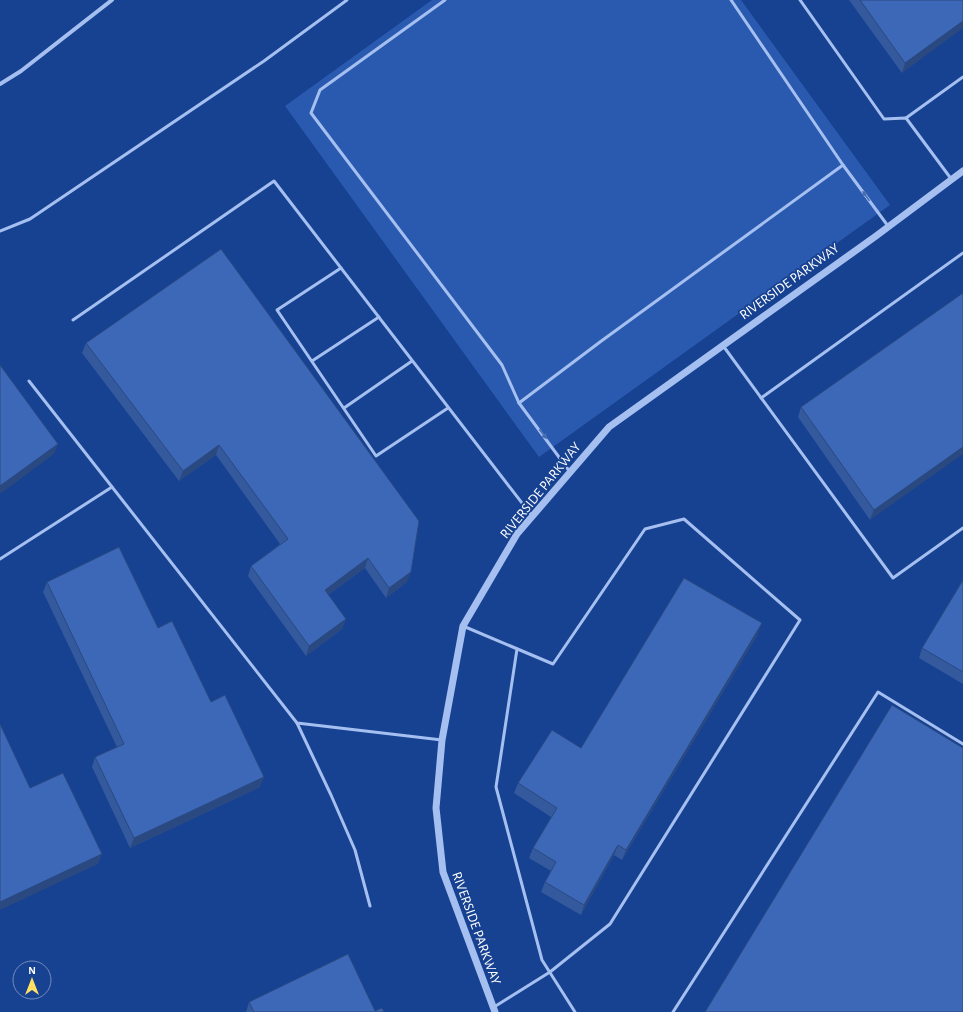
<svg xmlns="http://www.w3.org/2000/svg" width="963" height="1012" font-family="'Alegreya Sans',sans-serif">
<rect width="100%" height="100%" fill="#174191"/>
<!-- green -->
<path fill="#2a5aaf" d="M432,0H741L890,205L539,457L285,106Z"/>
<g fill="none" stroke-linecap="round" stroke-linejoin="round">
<!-- service -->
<g stroke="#a5c0f0" stroke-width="3">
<path d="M445,0L320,90L311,113L502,365L519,403L570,472"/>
<path d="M731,0L843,165L888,226"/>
<path d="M800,0L884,119L906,118L952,180"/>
<path d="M906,118L963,77"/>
<path d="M0,231L30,219L264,61L347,0"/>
<path d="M341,268L277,310L376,456L448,408"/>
<path d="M73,320L274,181L532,516"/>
<path d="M724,347L893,578L963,528"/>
<path d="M312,361L379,317"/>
<path d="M29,381L297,723L442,740"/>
<path d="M761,398L963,253"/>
<path d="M519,403L600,342L843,165"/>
<path d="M344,408L412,361"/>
<path d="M0,559L112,487"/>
<path d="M463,626L553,664L645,529L684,519L800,620L610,924L550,972L494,1007"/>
<path d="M517,649L496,787L542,960L575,1012"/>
<path d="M297,723L331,795L355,850L370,906"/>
<path d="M673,1012L878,692L963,744"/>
</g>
<!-- minor -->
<path stroke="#a5c0f0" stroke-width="4" d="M0,84L21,71L112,0"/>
<!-- tertiary -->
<path stroke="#a5c0f0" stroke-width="7" d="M495,1012L443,872L436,808L442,740L463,626L517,534L609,427L876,236L963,171"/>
</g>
<!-- wall -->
<g fill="#34599d">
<path d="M849,0H963L902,73Z"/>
<path d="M963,293L870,520L798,417L801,407Z"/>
<path d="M86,343L407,582L386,598L365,568L328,595L346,619L342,629L306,656L248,576L251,566L280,544L216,455L179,481L82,353Z"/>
<path d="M963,580V684L919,658L922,648Z"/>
<path d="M47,582L158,628L211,702L260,787L130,848L92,767L95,757L117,747L43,592Z"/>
<path d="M758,634L622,860L614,855L581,915L541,892L545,882L551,871L529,858L533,848L551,817L514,793L518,783L581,748Z"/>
<path d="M249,1002L375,1011L384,1012H246Z"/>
</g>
<!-- shaded-wall -->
<g fill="#2a4980">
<path d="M963,21V28L902,73L905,63Z"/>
<path d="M58,444L54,454L0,494V486Z"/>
<path d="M219,445L216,455L179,481L183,471Z"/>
<path d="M963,447V454L870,520L874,510Z"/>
<path d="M368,558L365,568L321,600L325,590Z"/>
<path d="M411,572L407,582L386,598L389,588Z"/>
<path d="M346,619L342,629L306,656L309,646Z"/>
<path d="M762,623L758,634L622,860L626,850Z"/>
<path d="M264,777L260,787L130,848L134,838Z"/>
<path d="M618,845L614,855L581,915L584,905Z"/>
<path d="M102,854L98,864L0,910V902Z"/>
</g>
<!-- building -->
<g fill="#3c68b7" stroke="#2a4980">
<path d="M860,0H963V21L905,63Z"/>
<path d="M221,249L419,521L411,572L389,588L368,558L325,590L346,619L309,646L251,566L288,539L219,445L183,471L86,343Z"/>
<path d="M963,293V447L874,510L801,407Z"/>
<path d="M0,365L58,444L0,486Z"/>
<path d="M119,547L158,628L172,621L211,702L225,695L264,777L134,838L95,757L124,744L47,582Z"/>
<path d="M684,578L762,623L626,850L618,845L584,905L545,882L556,862L533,848L557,808L518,783L552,730L581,748Z"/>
<path d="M963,580V672L922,648Z"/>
<path d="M892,705L963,748V1012H705Z"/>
<path d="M0,724L30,788L63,773L102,854L0,902Z"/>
<path d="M348,954L375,1011L382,1008L384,1012H254L249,1002Z"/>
</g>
<!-- one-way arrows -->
<defs><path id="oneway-solid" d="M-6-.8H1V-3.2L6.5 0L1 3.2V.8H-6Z"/></defs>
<g fill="#496db2">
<use href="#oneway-solid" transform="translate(866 196) rotate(-126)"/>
<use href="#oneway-solid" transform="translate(543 434) rotate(53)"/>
</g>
<g text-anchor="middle" stroke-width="3.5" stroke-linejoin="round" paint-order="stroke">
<!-- street labels -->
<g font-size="14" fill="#fff" stroke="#174191">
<text transform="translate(789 281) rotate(-36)" y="5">RIVERSIDE PARKWAY</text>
<text transform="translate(540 490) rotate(-51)" y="5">RIVERSIDE PARKWAY</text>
<text transform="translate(477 928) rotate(70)" y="5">RIVERSIDE PARKWAY</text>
</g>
</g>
<!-- north arrow -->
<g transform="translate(32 980)"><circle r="19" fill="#174191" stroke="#748dbd"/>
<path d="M0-3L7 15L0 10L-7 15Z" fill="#ffe064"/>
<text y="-6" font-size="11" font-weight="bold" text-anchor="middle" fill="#ffffff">N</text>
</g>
</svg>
